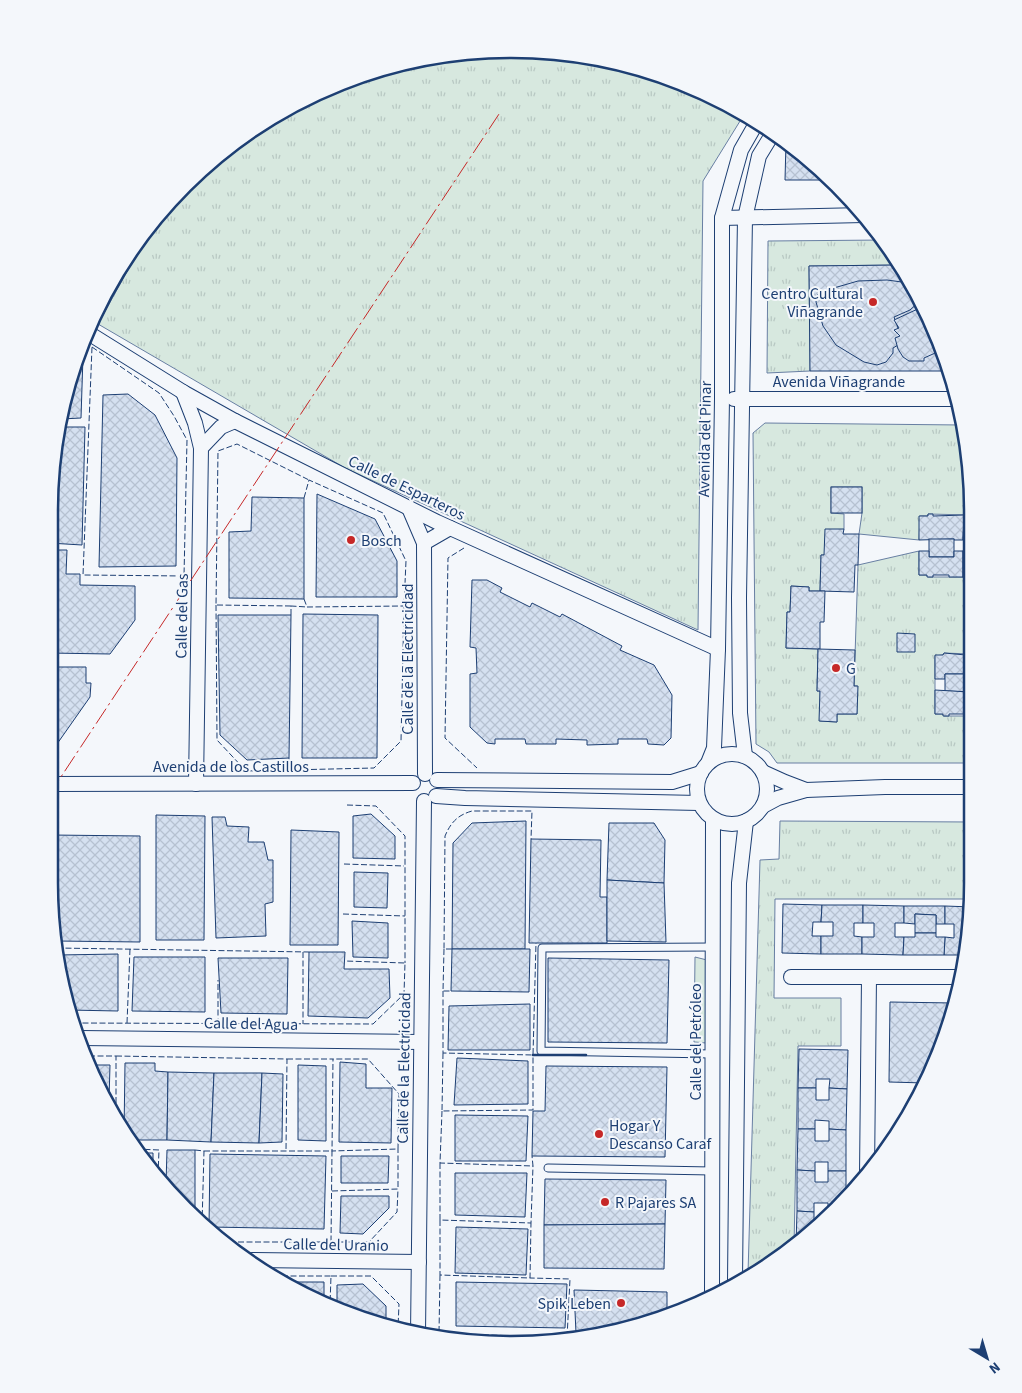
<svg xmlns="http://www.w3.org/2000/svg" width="1022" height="1393" font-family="'Source Sans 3',sans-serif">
<defs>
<pattern id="park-tufts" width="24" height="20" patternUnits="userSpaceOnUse" patternTransform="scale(1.25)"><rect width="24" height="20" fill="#d7e8df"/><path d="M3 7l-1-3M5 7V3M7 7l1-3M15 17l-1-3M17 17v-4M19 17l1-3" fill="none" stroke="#b8c8c3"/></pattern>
<pattern id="building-cross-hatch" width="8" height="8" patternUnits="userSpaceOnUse" patternTransform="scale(1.25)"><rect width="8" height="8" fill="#d5e0f0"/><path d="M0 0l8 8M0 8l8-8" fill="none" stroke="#b6c1d1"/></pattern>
</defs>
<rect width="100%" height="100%" fill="#f4f7fb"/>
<!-- green -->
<path fill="#d7e8df" stroke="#687fa3" d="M695,957L707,960L706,1043L694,1042Z"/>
<!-- park -->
<g fill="url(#park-tufts)" stroke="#687fa3">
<path d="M480,50L571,53L659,73L745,113L703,181L698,630L345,468L98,324L150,230L229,144L306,97L391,65Z"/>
<path d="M884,240L898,265L809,266L810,371L767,373L768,241Z"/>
<path d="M765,423L962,425L969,450L970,515L928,514V516H920L919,540L859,534L862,513V487H831V513L844,514V529L824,555H821L820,591H809V587L791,586L790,612H787L786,648L818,649L817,691H820V721L837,722V714H857V686H854L858,565L919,551V575H927L928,577H970L971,654L944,653L943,655L935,656V714H943L944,716H971V763H777L769,752L756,744L753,433Z"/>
<path d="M780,821L972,822V899H775L774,998H841V1046H798L794,1247L748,1274L760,860L779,859Z"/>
</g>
<!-- building -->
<g fill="url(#building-cross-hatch)" stroke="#1d3f73">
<path d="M786,142L816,163L831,180H785Z"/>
<path d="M898,265L938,334L948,371H810L809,266Z"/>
<path d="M887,280L909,283L919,302L910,310L894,317L903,342L893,348V353L886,362L877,365L864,362L836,345L823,326L816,302L817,295L820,292L858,281Z"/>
<path d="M922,307L938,334L942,350L924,358V361H909L903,357L898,349L895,338L900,336L894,330L899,328L894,320Z"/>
<path d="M81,355L83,356L81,418L61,419L64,392Z"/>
<path d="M128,394L155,415L177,458L176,566L99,567L103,395Z"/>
<path d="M60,427H85L82,545L49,543V511Z"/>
<rect x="831" y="487" width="31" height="26"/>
<path d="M317,494L375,519L397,561V597H316Z"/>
<path d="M252,497L304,498V599L229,598V532L251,531Z"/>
<path d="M928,514H933V516L964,515L963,540H954V539L919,540V516H928Z"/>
<path d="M964,515H970V540H963Z"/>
<path d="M825,529H844L843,534H859L858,565H855L854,592L820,591L821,555H824Z"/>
<rect x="929" y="539" width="25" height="18"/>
<path d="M49,550H67L66,574H80V585L135,586V620L110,654L49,653Z"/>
<path d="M919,551H929V557H954V551H963V577H949V575H933V577H927V575H919Z"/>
<rect x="963" y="551" width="7" height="26"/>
<path d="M472,580H487L502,588L500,592L530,607L532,603L560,617L562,614L622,646L620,650L654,665L672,695L671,738L664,745L648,744L647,739H618V744L587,745V740L556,739V744H526L525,739H495V744L487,743L470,727V674L477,673L476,648L470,647Z"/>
<path d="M791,586L809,587V591H825L824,622H820V649L786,648L787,612H790Z"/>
<path d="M303,614L378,615L377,758H302Z"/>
<path d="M218,615H291L289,758L247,760L220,735Z"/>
<path d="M897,633L915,634V652H897Z"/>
<path d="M818,649L855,650L854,686H858L857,714H837V722L819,721L820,691H817Z"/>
<path d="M944,653L966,655L965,654H971V679L969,674H945V679H935V655H943Z"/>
<path d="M49,667H86V683H91L90,697L57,744H51V753H49Z"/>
<path d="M945,674H969L970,692L945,691Z"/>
<path d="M935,690L970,692L971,690V716H965V714H949V716H943V714H935Z"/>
<path d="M371,814L395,836V859L353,858V816Z"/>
<path d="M156,815L205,816L204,940H156Z"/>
<path d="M212,817H225L227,826L249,827L248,842H264L268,860H273V902L265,904L266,936L216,938Z"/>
<path d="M526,821L525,949H452L453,843L472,823Z"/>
<path d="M609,823H654L665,840L664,883L607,880Z"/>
<path d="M291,830L339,832L338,945H290Z"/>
<path d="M51,835L140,836V942L57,941L50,894Z"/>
<path d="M531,839L601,840L600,897H607V943H529Z"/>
<path d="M354,872L388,873L387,908L354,907Z"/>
<path d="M607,880L664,883L666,942L607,941Z"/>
<path d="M783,904L822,905L821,922H813L812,936H821V954L782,953Z"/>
<path d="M822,905H863V923H854V936L862,937V954H821V936H833V922H821Z"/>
<path d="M863,905L904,906V923H895V937H904L903,955L862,954V937H874V923H863Z"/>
<path d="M904,906H945V924H936V915L915,914V924L904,923Z"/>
<path d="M945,906L972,907L964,955H944L945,937L954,938V924H945Z"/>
<path d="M915,914L936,915V933H915Z"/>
<path d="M352,921L388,923V958L353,957Z"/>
<path d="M915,933H936V937H945L944,955H903L904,937H915Z"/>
<path d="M452,949H530L529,992L451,991Z"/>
<path d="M309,952H345L344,969H389L390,998L368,1018L308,1016Z"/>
<path d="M118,954V1011L68,1010L65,1002L58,955Z"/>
<path d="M134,957H205V1012L132,1011Z"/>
<path d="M218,958H288L287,1014L221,1013Z"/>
<path d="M548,958L669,960L667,1043L548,1042Z"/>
<path d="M890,1002L954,1003L949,1030L925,1083L889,1082Z"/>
<path d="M530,1004V1050H448L449,1006Z"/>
<path d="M799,1049L848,1050L847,1089L829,1088L830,1079H816V1088H798Z"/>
<path d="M457,1058L528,1061V1104L454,1105Z"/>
<path d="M340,1062L366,1064V1088H392L391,1143L339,1142Z"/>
<path d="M125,1063H155V1071L168,1072L167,1140H128L126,1139L124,1134Z"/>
<path d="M93,1065H110L109,1100Z"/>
<path d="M298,1065L326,1066V1141L298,1140Z"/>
<path d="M546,1066L667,1067L665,1157L532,1156L533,1111H545Z"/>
<path d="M168,1072L214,1073L211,1142L167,1140Z"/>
<path d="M214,1073H262L259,1143L211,1142Z"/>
<path d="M262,1073L283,1074L282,1142L259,1143Z"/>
<path d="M798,1088H816V1100H829V1088L847,1089L846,1130L829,1129V1121L815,1120V1129H798Z"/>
<path d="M455,1115L528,1116L526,1161H455Z"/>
<path d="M798,1129H815V1141H829V1129L846,1130V1171H828V1162H815V1171L797,1170Z"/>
<path d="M167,1150H195V1217L166,1184Z"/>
<path d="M139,1153H153V1168Z"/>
<path d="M210,1154L326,1156L324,1229L209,1227Z"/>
<path d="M341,1156H389L388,1183H341Z"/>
<path d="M797,1170L815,1171V1182H828V1171H846V1199L832,1212H828V1203H814V1212L797,1211Z"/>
<path d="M455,1173H527L525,1217L455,1215Z"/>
<path d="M545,1179L666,1180L665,1224L544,1225Z"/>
<path d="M341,1196H389V1208L363,1234L340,1233Z"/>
<path d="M797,1211L814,1212V1223H820L796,1245Z"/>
<path d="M665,1224L664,1269L544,1268V1225Z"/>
<path d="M456,1227L528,1229L526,1275L455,1273Z"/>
<path d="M296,1282H324V1302L307,1297L296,1290Z"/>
<path d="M456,1282L567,1284L565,1328L456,1326Z"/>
<path d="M363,1284L386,1306V1323L337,1307V1285Z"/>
<path d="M574,1290L667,1292V1315L600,1333H576Z"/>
</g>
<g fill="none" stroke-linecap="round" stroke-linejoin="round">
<!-- lane casing -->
<g stroke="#1d3f73" stroke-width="9">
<g id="lane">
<path d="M712,1054L541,1051L542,948L712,947"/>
<path d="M548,1168L712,1171"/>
</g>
</g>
<!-- street casing -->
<g stroke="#1d3f73" stroke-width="16">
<g id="street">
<path d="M722,218L864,215"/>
<path d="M90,334L183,392L235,421L437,522L718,649"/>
<path d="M183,392L195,423L201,448"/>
<path d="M734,399H955"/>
<path d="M409,508L424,543"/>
<circle cx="732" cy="789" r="35"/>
<path d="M745,756L740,713L739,598L745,218L759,156L773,133"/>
<path d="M708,763L714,748L718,649L722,399V218L741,150L757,122"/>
<path d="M763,772L785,782L806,790"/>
<path d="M425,774L424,543L450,528"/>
<path d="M437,780L672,782L701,773"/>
<path d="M49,784L413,783"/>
<path d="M196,784L201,448L221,427L235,421"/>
<path d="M436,796L465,798L699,803"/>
<path d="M763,806L778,798L806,790L885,787H971"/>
<path d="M791,977H959"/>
<path d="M81,1038L420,1042"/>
<path d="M867,1175L869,977"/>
<path d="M252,1260L419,1262"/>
<path d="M735,1282L739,883L746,821"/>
<path d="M712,1295L713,819"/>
<path d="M418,1334L424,801"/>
</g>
</g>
<!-- lane -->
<use href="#lane" stroke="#f4f7fb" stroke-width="7"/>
<!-- street -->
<use href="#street" stroke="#f4f7fb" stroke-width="14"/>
<!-- fence -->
<g stroke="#1d3f73" stroke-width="1" stroke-dasharray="6 2.5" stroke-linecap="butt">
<path d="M139,241L142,242L149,231"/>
<path d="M92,347L159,393L174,416L187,440L184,576L83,575Z"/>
<path d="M464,548L448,558L445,738L477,768"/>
<path d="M304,599L307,607L404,606L406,561L383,513L309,480L304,498"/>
<path d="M216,605L217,740L246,771L289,770"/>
<path d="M291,606L216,605L218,451L237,444L309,480"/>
<path d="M291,615V606L307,607"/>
<path d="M289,758V770L374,768L401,741L404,606"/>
<path d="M347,805L376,806L405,836V963"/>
<path d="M344,864L404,866"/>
<path d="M343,914L405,916"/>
<path d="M57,948L309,952"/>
<path d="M444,949L443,991H451"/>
<path d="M452,949H444L445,836C451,822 458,815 472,811H532L531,839"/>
<path d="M303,952V1024"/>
<path d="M443,991V1053L533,1055L536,943"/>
<path d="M74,1023L373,1024L404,994L405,963L345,961"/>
<path d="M127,1023L130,949"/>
<path d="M218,1024V980"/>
<path d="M443,1053L442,1111L533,1110V1055"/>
<path d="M89,1056H116V1117"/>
<path d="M116,1056L287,1059L286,1151"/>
<path d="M287,1059H333L332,1151L398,1149L399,1094L368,1059H333"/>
<path d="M442,1111L440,1163L533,1166L532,1156"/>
<path d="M136,1149L159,1150L158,1175"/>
<path d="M195,1150L204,1151L202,1225"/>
<path d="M204,1151H332L331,1242H224"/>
<path d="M440,1163V1220L531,1223L533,1166"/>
<path d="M332,1191L398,1189V1149"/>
<path d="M440,1220V1275L530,1278L531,1223"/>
<path d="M331,1242H369L397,1212L398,1189"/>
<path d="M440,1275L439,1333L567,1338L570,1279L530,1278"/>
<path d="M276,1276H282V1280"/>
<path d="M282,1276H331L330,1305"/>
<path d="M331,1276H371L399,1304L398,1328"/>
</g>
<!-- wall -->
<path stroke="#1d3f73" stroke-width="2.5" d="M533,1055H586"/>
<!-- power -->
<path stroke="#c62828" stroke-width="1" stroke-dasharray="18 4 2.5 4" stroke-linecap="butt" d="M49,795L501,111"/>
</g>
<!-- markers -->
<g fill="#c62828" stroke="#f4f7fb" stroke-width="2">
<circle cx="873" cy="302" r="5"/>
<circle cx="351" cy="540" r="5"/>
<circle cx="836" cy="668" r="5"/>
<circle cx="599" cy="1134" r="5"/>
<circle cx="605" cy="1202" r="5"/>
<circle cx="621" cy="1303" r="5"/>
</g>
<g text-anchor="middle" stroke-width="4" stroke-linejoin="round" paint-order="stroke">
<!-- poi labels -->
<g font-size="16" fill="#1d3f73" stroke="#f4f7fb" text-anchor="start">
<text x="863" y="299" text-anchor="end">Centro Cultural<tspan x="863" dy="18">Viñagrande</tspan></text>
<text x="361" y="546">Bosch</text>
<text x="846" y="674">G</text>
<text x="609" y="1131">Hogar Y<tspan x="609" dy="18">Descanso Caraf</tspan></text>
<text x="615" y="1208">R Pajares SA</text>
<text x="611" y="1309" text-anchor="end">Spik Leben</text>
</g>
<!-- street labels -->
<g font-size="16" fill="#1d3f73" stroke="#f4f7fb">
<text x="839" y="387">Avenida Viñagrande</text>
<text transform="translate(704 439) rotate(-89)" y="6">Avenida del Pinar</text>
<text transform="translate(407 487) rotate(26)" y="6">Calle de Esparteros</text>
<text transform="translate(181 616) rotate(-89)" y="6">Calle del Gas</text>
<text transform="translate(407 659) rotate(-90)" y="6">Calle de la Electricidad</text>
<text x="231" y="772">Avenida de los Castillos</text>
<text transform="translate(251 1023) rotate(1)" y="6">Calle del Agua</text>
<text transform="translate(695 1042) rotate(-90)" y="6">Calle del Petróleo</text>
<text transform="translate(403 1068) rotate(-89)" y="6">Calle de la Electricidad</text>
<text transform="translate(336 1244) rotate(1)" y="6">Calle del Uranio</text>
</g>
</g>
<!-- crop -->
<path d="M0 0H1022V1393H0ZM511 58H511A453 453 0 0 1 964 511V883A453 453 0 0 1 511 1336H511A453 453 0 0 1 58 883V511A453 453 0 0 1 511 58Z" fill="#f4f7fb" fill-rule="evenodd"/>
<path fill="none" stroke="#1d3f73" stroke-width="2.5" d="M511 58H511A453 453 0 0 1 964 511V883A453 453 0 0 1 511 1336H511A453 453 0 0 1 58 883V511A453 453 0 0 1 511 58Z"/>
<!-- north arrow -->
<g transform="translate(987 1358) rotate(142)" stroke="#f4f7fb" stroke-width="4" paint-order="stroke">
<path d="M0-4L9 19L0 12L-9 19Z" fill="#1d3f73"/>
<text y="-8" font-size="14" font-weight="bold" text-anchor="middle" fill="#1d3f73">N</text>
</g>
</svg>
